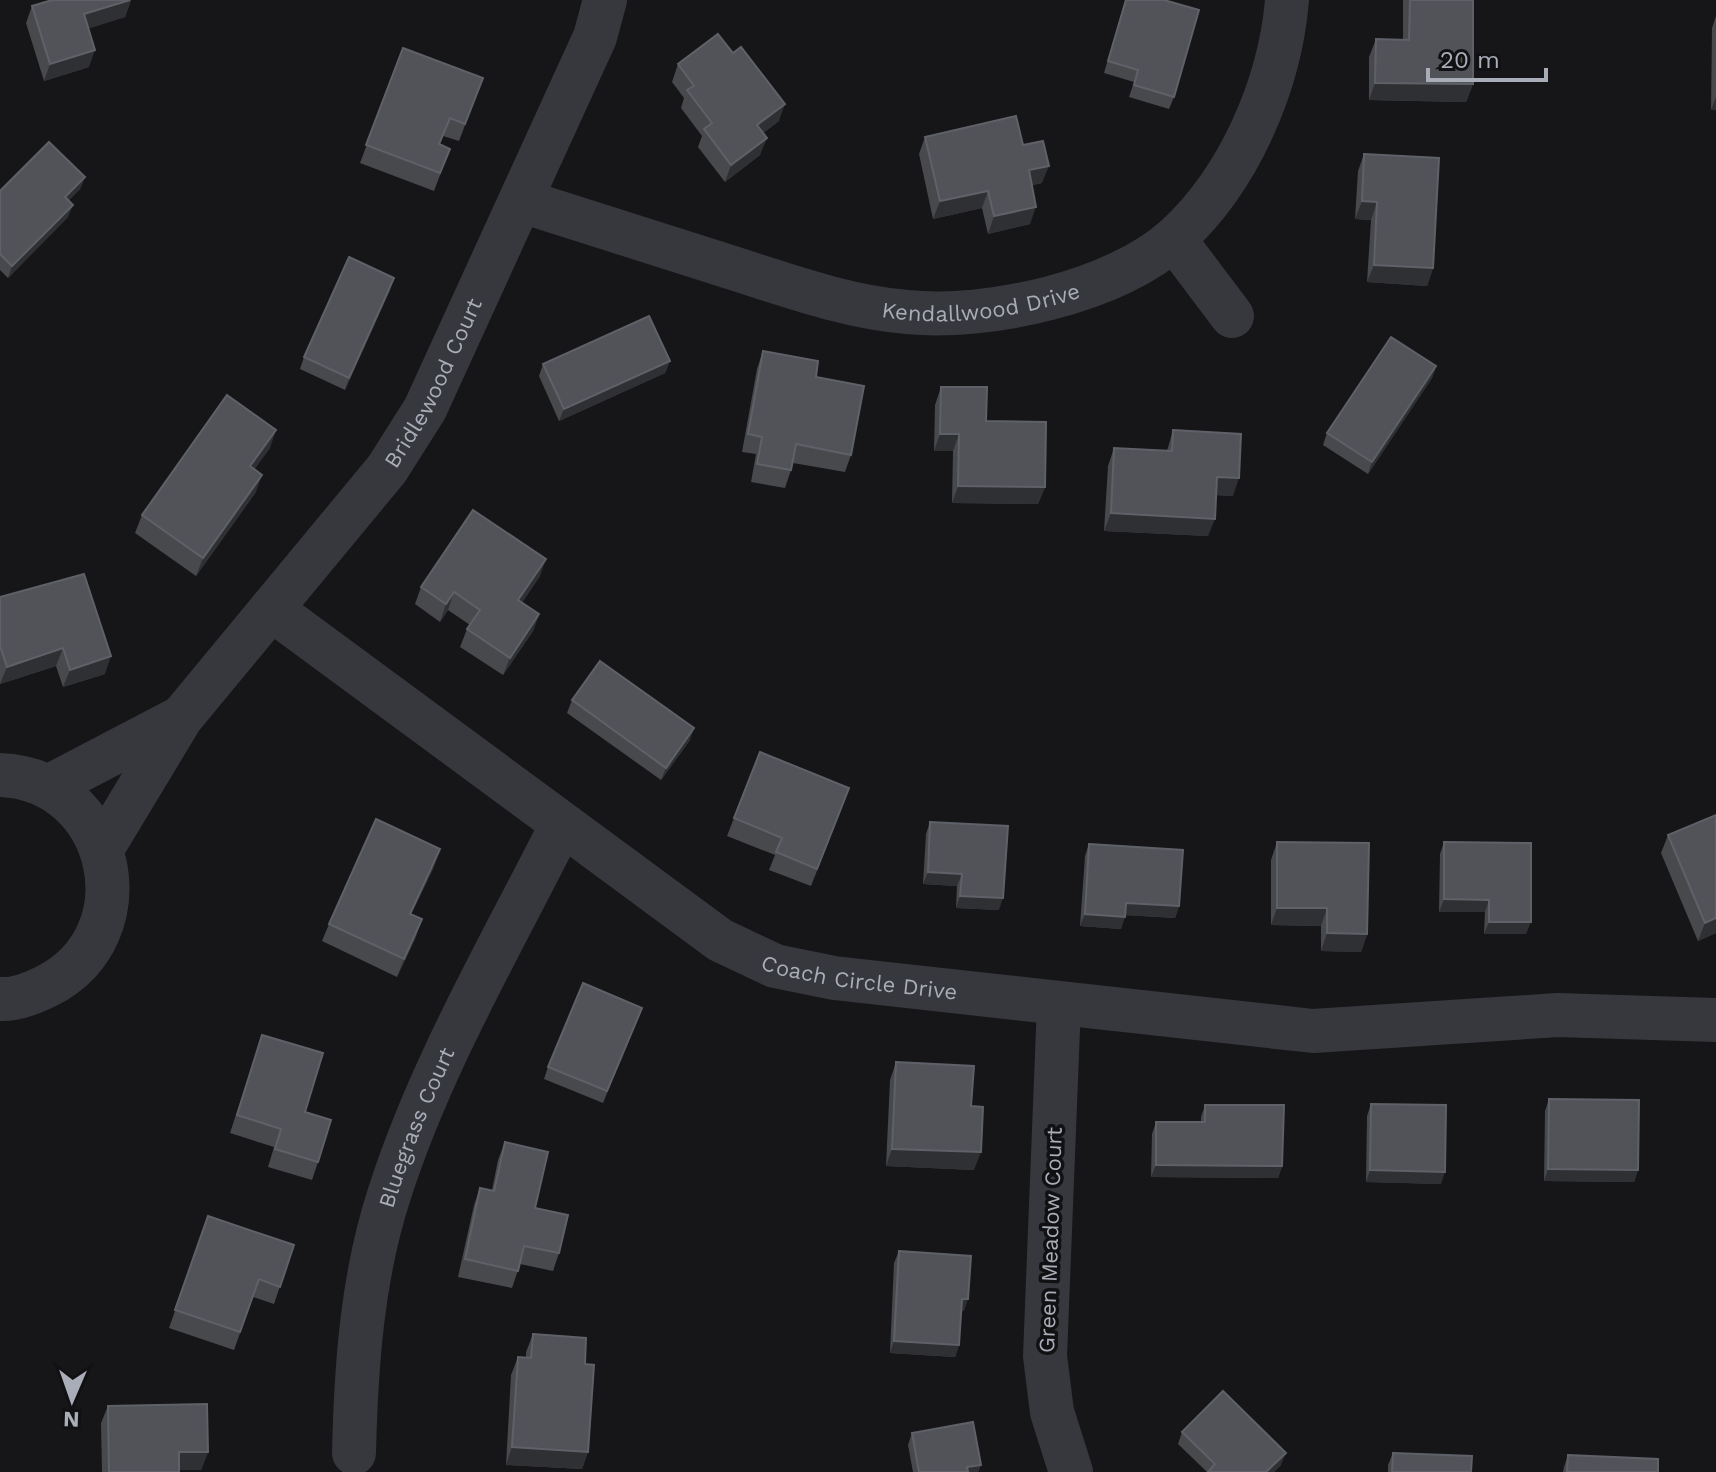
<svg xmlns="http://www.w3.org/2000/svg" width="1716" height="1472" font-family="'Work Sans',sans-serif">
<rect width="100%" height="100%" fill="#161618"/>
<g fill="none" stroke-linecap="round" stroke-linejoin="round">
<!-- minor -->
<g stroke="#37383d" stroke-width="44">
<path id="s1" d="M522,201C594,224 665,247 736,269C792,287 848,307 907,312C987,320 1114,293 1176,237C1239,179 1280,85 1287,0"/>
<path d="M1174,239L1232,316"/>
<path id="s2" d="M271,609L720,940L775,966L834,978L1313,1031L1558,1015L1716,1020"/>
<path d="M0,775C114,779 149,934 47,986C33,993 16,1000 0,999"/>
<path d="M48,787L178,719"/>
<path id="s3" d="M102,849L181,718L387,469L425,409L595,37L605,0"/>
<path d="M1059,1004L1045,1356L1052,1412L1071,1472"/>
<path id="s4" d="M354,1453C356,1367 362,1278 389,1195C430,1066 501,946 561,826"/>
</g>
</g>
<!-- wall -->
<g fill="#47494d">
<path d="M131,0L125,17L89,28V67L44,81L26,23L32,6Z"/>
<path d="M1125,0H1164L1174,97L1169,109L1129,97L1134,82L1104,73Z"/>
<path d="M1403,0H1473V84L1466,102L1369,100V57L1376,39H1403Z"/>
<path d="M1716,16V110H1711L1712,28Z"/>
<path d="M403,48L483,78L459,141L443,136L440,144L450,149L434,191L360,163Z"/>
<path d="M678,64L779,121L763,133L760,155L725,182L698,147L702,136L681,108L684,98L672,82Z"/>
<path d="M925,137L1023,145L1042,183L1032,185L1030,224L988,234L982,208L933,219L919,154Z"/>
<path d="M1364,154L1433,268L1427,286L1367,282L1371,220L1355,219L1358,171Z"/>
<path d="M85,177L80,189L69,200L68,217L8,278L0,270V191Z"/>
<path d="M390,290L345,390L300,369L304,357Z"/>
<path d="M763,351L816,377L851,455L845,472L793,463L791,470L785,488L751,482L756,454L742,452L757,369Z"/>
<path d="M670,361L665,373L559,421L539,376L543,364Z"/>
<path d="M1436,366L1432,378L1368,474L1323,445L1327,433Z"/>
<path d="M941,387L986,421L1045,487L1038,504L952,503L953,451H934L935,405Z"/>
<path d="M1173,430L1233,496L1216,495L1208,536L1104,531L1108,466L1114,448L1167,451Z"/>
<path d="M270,448L254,469L256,492L196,576L135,533L142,515Z"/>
<path d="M540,576L522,602L539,614L533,631L503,675L460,647L467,629L470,625L448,610L440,622L415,604L421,587Z"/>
<path d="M0,597L105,674L63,687L56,666L0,684Z"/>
<path d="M572,700L690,740L661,780L567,713Z"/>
<path d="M843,805L811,886L769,870L775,855L727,836L734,818Z"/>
<path d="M930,822L999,910L956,908L957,886L923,884L926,834Z"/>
<path d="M1668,835L1716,933L1698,941L1661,853Z"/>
<path d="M1277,842L1367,934L1361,952L1321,951V926L1271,925V860Z"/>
<path d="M1444,842L1526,934H1484L1485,912H1439L1440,854Z"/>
<path d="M1089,844L1179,906L1175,918L1125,915L1121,929L1080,926L1085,856Z"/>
<path d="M434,867L411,914L416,937L397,977L322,941L329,924Z"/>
<path d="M637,1020L603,1103L544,1079L548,1067Z"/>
<path d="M262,1035L305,1112L318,1162L312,1180L268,1167L274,1147L230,1133Z"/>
<path d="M896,1062L971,1106L974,1170L886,1166L890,1080Z"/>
<path d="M1549,1099L1638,1170L1634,1182L1544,1181L1545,1111Z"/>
<path d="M1371,1104L1441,1184L1366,1182L1367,1116Z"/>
<path d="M1205,1105L1282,1166L1278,1178L1151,1177L1152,1134L1156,1122H1201V1117Z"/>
<path d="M505,1142L535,1208L559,1253L553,1271L520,1264L512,1288L458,1277L474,1205L480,1188L492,1190L498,1160Z"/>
<path d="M208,1216L294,1245L274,1304L253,1297L234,1350L169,1328Z"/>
<path d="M899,1251L964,1311H961L959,1345L955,1357L890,1353L894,1263Z"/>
<path d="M533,1334L585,1364L588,1452L582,1469L506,1465L511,1375L518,1357L526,1358V1352Z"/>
<path d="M108,1406L208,1452L201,1470H179V1472H102L101,1423Z"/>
<path d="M1182,1432L1281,1465L1274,1472H1207L1178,1444Z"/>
<path d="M912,1433L981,1465L978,1472H913L908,1445Z"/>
<path d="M1393,1453L1471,1472H1388V1465Z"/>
<path d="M1568,1455L1658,1472H1563L1564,1467Z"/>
</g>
<!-- shaded-wall -->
<g fill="#2f3033">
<path d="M131,0L125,17L78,32L84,14Z"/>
<path d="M95,50L89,67L44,81L50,64Z"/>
<path d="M1375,83L1473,84L1466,102L1369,100Z"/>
<path d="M1716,97V110H1711Z"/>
<path d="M785,104L779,121L751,142L757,125Z"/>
<path d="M767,138L760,155L725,182L731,165Z"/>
<path d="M1049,166L1042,183L1022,188L1029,170Z"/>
<path d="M85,177L80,189L60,209L65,197Z"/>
<path d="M988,191L982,208L933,219L940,201Z"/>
<path d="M1362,201L1377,202L1371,220L1355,219Z"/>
<path d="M73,205L68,217L8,278L12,266Z"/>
<path d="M1036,207L1030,224L988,234L994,216Z"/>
<path d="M1374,265L1433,268L1427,286L1367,282Z"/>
<path d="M394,278L390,290L345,390L349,378Z"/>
<path d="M670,361L665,373L559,421L564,409Z"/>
<path d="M1436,366L1432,378L1368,474L1372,462Z"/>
<path d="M276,430L270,448L244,484L250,466Z"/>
<path d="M940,434H959L953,451H934Z"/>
<path d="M262,475L256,492L196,576L203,558Z"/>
<path d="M1217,477L1239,478L1233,496L1210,495Z"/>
<path d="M958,486L1045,487L1038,504L952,503Z"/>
<path d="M1111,513L1215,519L1208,536L1104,531Z"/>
<path d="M546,559L540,576L512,618L518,600Z"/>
<path d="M454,592L448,610L440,622L446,604Z"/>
<path d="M539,614L533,631L503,675L510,658Z"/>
<path d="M63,648L56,666L0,684L7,667Z"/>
<path d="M111,656L105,674L63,687L70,670Z"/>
<path d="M694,728L690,740L661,780L666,768Z"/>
<path d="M440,849L434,867L403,931L410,914Z"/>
<path d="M928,872L962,874L957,886L923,884Z"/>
<path d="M960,896L1003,898L999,910L956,908Z"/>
<path d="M1444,899L1489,900L1485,912H1439Z"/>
<path d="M1126,903L1179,906L1175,918L1122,915Z"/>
<path d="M1277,908H1327L1321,926L1271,925Z"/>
<path d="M1085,914L1125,917L1121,929L1080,926Z"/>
<path d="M1716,918V933L1698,941L1705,923Z"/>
<path d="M422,919L416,937L397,977L404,959Z"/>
<path d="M1489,922H1531L1526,934H1484Z"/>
<path d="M1327,933L1367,934L1361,952L1321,951Z"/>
<path d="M892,1149L981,1152L974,1170L886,1166Z"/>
<path d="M1156,1165L1282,1166L1278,1178L1151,1177Z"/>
<path d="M1548,1169L1638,1170L1634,1182L1544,1181Z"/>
<path d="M1370,1170L1445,1172L1441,1184L1366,1182Z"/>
<path d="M962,1299H968L964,1311H958Z"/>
<path d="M894,1341L959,1345L955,1357L890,1353Z"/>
<path d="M512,1447L588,1452L582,1469L506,1465Z"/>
<path d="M179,1452H208L201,1470H172Z"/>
<path d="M1286,1453L1281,1465L1274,1472H1266Z"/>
<path d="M981,1465L978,1472H965L967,1467Z"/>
</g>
<!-- building -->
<g fill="#525359" stroke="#5f6168" stroke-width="2">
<path d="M52,0H130L84,14L95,50L50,64L32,6Z"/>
<path d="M1126,0H1164L1199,10L1174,97L1134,85L1138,70L1108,61Z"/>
<path d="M1410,0H1473V84L1375,83L1376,39L1409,40Z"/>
<path d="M718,34L733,53L741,47L785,104L757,125L767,138L731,165L704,129L712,123L687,90L694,86L678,64Z"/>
<path d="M403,48L483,78L465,124L450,118L439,144L450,149L440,173L366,145Z"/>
<path d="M1016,116L1023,145L1043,141L1049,166L1029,170L1036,207L994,216L988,191L940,201L925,137Z"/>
<path d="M49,142L85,177L65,197L73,205L12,266L0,254V191Z"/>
<path d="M1364,154L1439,158L1433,268L1374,265L1377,202L1362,201Z"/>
<path d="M349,257L394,278L349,378L304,357Z"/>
<path d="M649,316L670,361L564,409L543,364Z"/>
<path d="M1391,337L1436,366L1372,462L1327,433Z"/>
<path d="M763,351L818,361L816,377L864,386L851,455L796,444L791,470L757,464L762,437L748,434Z"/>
<path d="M941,387H987L986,421L1046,422L1045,487L958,486L959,434H940Z"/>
<path d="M227,395L276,430L250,466L262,475L203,558L142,515Z"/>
<path d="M1173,430L1241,434L1239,478L1217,477L1215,519L1111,513L1114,448L1172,451Z"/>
<path d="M473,510L546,559L518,600L539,614L510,658L467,629L480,610L454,592L446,604L421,587Z"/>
<path d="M84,574L111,656L70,670L63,648L7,667L0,646V597Z"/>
<path d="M600,661L694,728L666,768L572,700Z"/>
<path d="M760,752L849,788L817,869L776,852L782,838L734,818Z"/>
<path d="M1716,815V918L1705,923L1668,835Z"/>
<path d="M376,819L440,849L410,914L422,919L404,959L329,924Z"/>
<path d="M930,822L1008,826L1003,898L960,896L962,874L928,872Z"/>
<path d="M1277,842L1369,843L1367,934L1327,933V908H1277Z"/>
<path d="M1444,842L1531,843V922H1489V900L1444,899Z"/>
<path d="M1089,844L1183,850L1179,906L1126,903L1125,917L1085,914Z"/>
<path d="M583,983L642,1008L607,1091L548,1067Z"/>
<path d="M262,1035L323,1053L305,1112L331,1120L318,1162L275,1149L281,1129L237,1115Z"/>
<path d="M896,1062L974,1066L971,1106L983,1107L981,1152L892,1149Z"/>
<path d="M1549,1099L1639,1100L1638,1170L1548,1169Z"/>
<path d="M1371,1104L1446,1105L1445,1172L1370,1170Z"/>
<path d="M1205,1105H1284L1282,1166L1156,1165V1122H1205Z"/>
<path d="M505,1142L548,1152L535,1208L568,1215L559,1253L524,1246L518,1271L465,1259L480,1188L494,1191Z"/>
<path d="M208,1216L294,1245L280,1287L259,1279L240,1332L175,1310Z"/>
<path d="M899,1251L971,1256L968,1299H962L959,1345L894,1341Z"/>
<path d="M533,1334L586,1338L585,1364L594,1365L588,1452L512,1447L518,1357L531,1358Z"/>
<path d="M1223,1391L1286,1453L1266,1472H1208L1215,1464L1182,1432Z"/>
<path d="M207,1404L208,1452H179V1472H109L108,1406Z"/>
<path d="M973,1422L981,1465L967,1467L968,1472H919L912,1433Z"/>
<path d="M1393,1453L1472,1456L1471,1472H1392Z"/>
<path d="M1568,1455L1658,1459V1472H1567Z"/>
</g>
<g text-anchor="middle" stroke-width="7" stroke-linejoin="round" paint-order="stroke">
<!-- street labels -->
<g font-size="22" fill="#a8adb8" stroke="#111113">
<text dy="8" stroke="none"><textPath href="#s1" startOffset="476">Kendallwood Drive</textPath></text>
<text dy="8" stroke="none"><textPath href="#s3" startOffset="574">Bridlewood Court</textPath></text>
<text dy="8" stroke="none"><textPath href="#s2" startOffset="704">Coach Circle Drive</textPath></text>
<text dy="8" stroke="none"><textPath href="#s4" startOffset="334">Bluegrass Court</textPath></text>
<text transform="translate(1050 1240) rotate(-88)" y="8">Green Meadow Court</text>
</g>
</g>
<!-- north arrow -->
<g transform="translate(72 1400) rotate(182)" stroke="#111113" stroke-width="6" paint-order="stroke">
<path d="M0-6L14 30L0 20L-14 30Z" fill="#a8adb8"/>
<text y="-12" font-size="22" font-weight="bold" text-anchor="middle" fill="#a8adb8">N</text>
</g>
<!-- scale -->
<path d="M1428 68v12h118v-12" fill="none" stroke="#a8adb8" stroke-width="4"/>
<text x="1440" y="68" font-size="24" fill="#a8adb8" stroke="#111113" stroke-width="6" paint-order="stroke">20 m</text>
</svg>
